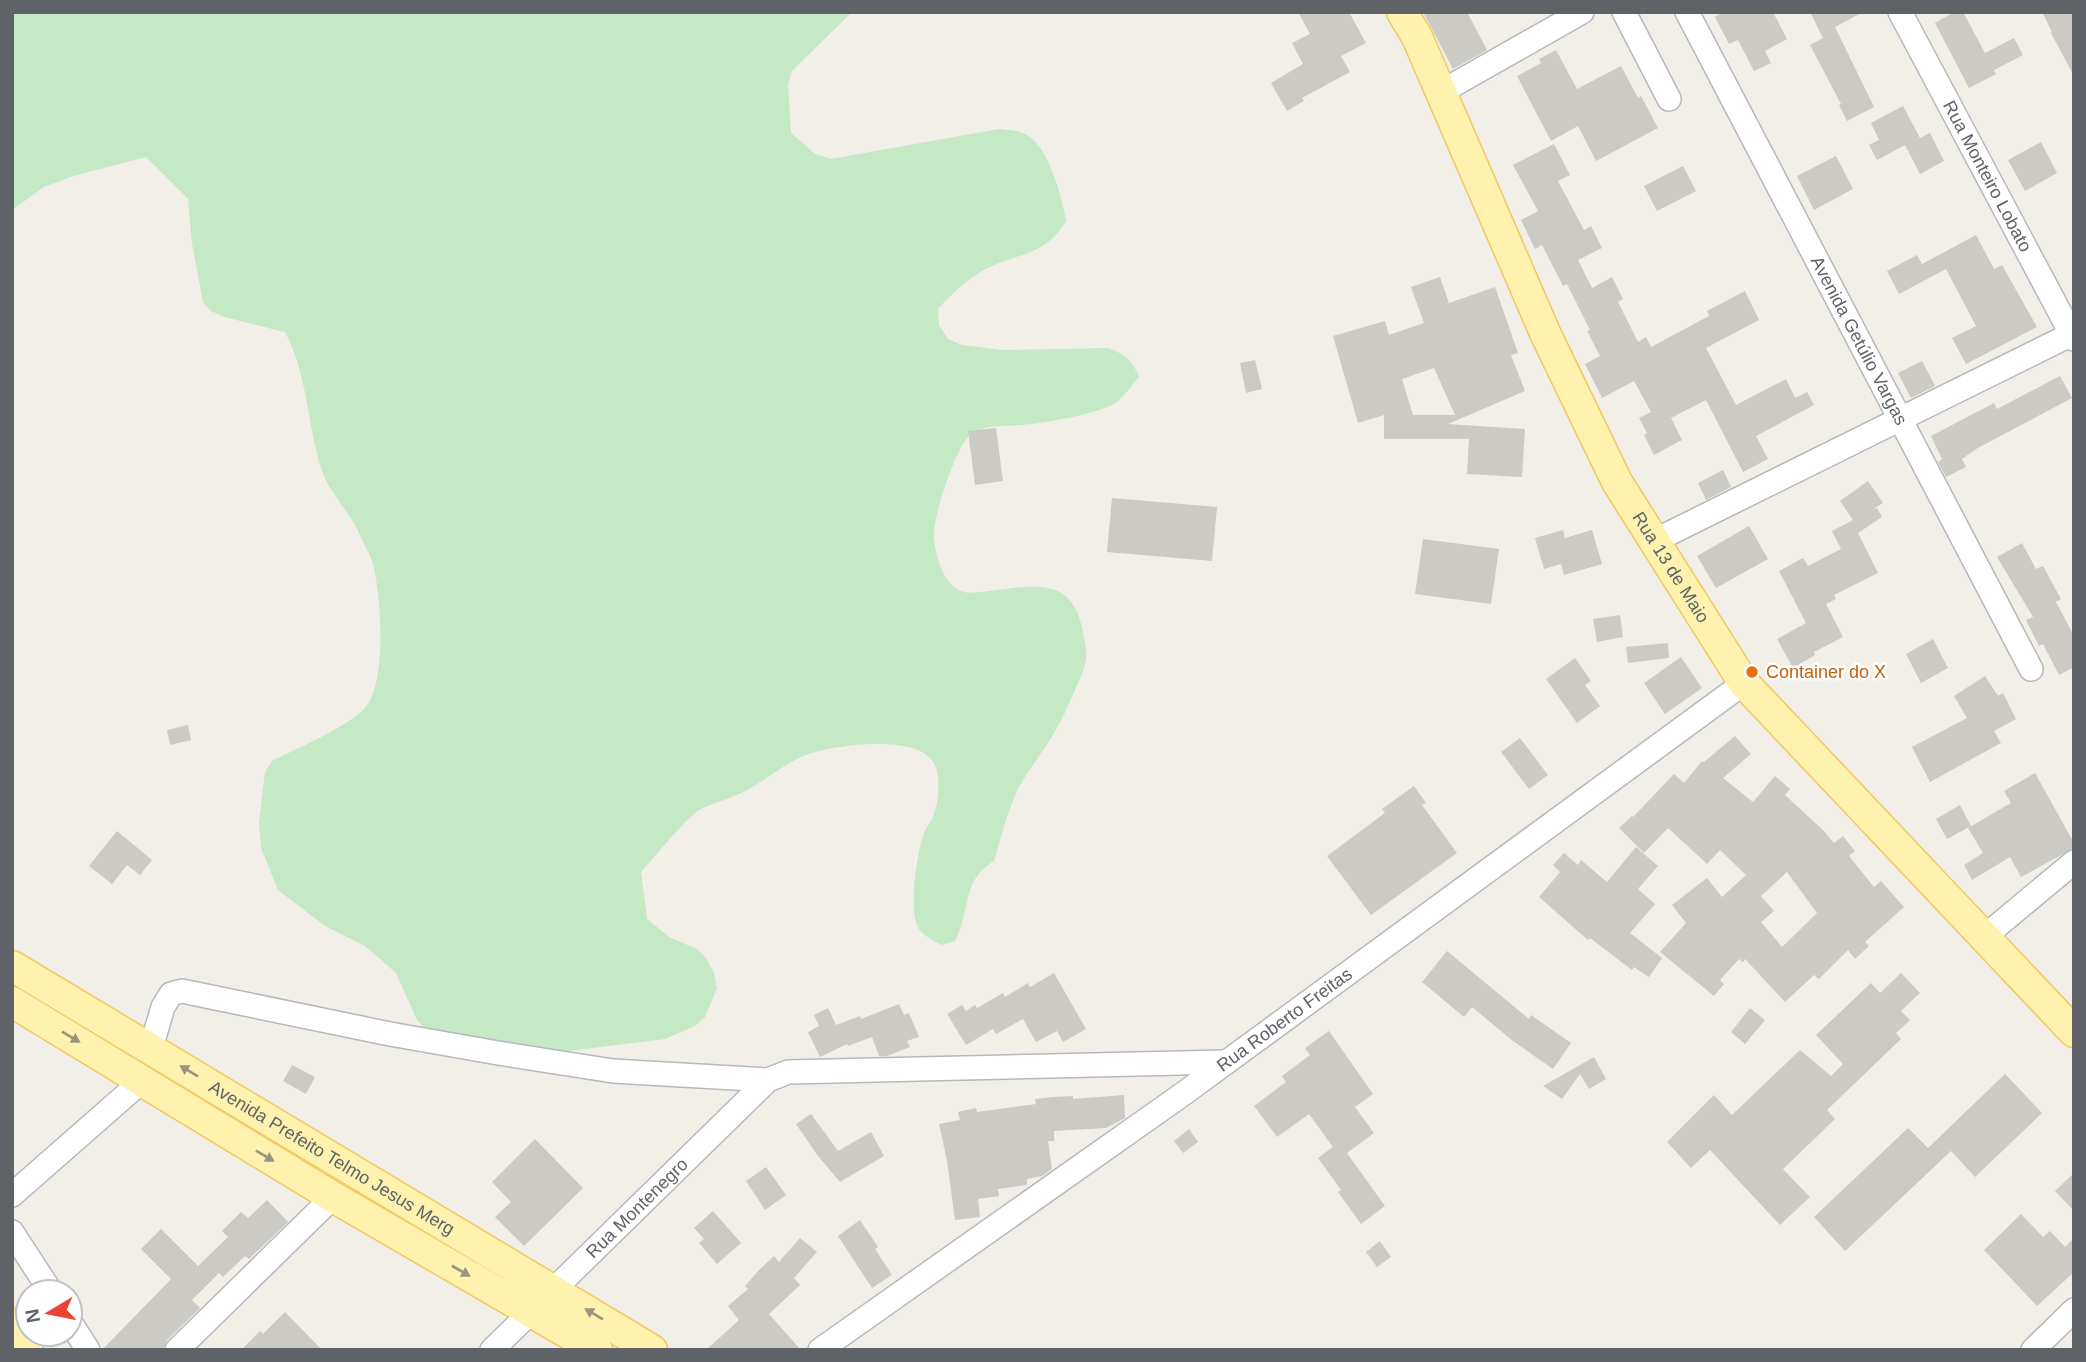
<svg xmlns="http://www.w3.org/2000/svg" width="2086" height="1362" font-family="Arial,sans-serif">
<rect width="100%" height="100%" fill="#f1efe8"/>
<!-- green -->
<path fill="#c5e8c5" d="M12,12H852L792,71L788,84L791,133L815,154L831,159L999,129C1009,130 1018,130 1027,135C1049,148 1062,197 1066,221C1044,258 1016,252 984,270C967,280 950,295 938,309L939,325L948,339L962,345L1002,350L1108,348C1125,354 1133,361 1139,377C1133,384 1126,394 1118,401C1102,414 1043,423 1021,425C1004,426 984,424 970,435C955,449 932,518 934,539C936,556 942,581 959,590C968,595 980,592 990,591C1049,583 1078,579 1086,650C1087,666 1081,676 1075,690C1069,703 1064,716 1057,728C1045,750 1028,769 1017,791C1007,813 1001,838 994,861C961,880 971,910 955,941L941,945C933,940 921,935 917,925C909,907 917,849 925,831C927,826 931,822 933,817C939,802 942,773 932,760C912,734 830,745 803,756C781,766 761,784 739,794C726,800 712,803 699,810C686,818 654,858 641,872L647,919L669,937L697,949L706,958L714,973L717,988L705,1017L695,1026L665,1039L496,1060L437,1043L417,1020L396,973L365,946L325,926L278,890L261,848L259,823L265,772L272,761C296,749 347,727 364,709C388,684 381,596 373,564C370,554 364,544 360,535C350,512 330,494 322,471C307,425 308,375 285,332L224,317L211,311L203,302L192,244L188,199L146,157L73,176L44,187L12,210Z"/>
<!-- building -->
<g fill="#cccac5" fill-rule="evenodd">
<path d="M1298,12H1349L1366,43L1341,56L1350,72L1302,98L1304,101L1287,111L1271,83L1303,64L1292,43L1310,34Z"/>
<path d="M1423,12H1467L1487,50L1453,69Z"/>
<path d="M1723,12H1773L1787,39L1765,51L1771,63L1754,71L1738,40L1729,44L1715,17Z"/>
<path d="M1810,12H1863L1835,27L1874,107L1847,121L1839,105L1841,104L1810,45L1823,38Z"/>
<path d="M1954,12H1963L1985,53L2014,38L2023,55L1994,70L1996,74L1969,88L1935,23Z"/>
<path d="M2042,12H2074V76L2051,33L2052,32Z"/>
<path d="M1556,50L1577,89L1621,66L1638,98L1641,96L1658,128L1596,161L1578,126L1551,141L1517,76L1541,63L1539,59Z"/>
<path d="M1903,106L1920,138L1930,133L1944,161L1920,174L1905,145L1877,160L1869,145L1879,140L1871,123Z"/>
<path d="M2041,142L2057,173L2025,191L2008,160Z"/>
<path d="M1554,144L1570,175L1558,181L1584,230L1591,226L1602,248L1578,260L1592,288L1612,277L1623,299L1618,302L1638,342L1646,337L1651,347L1709,316L1707,311L1745,291L1759,320L1706,348L1736,405L1786,379L1795,398L1807,392L1814,405L1756,436L1768,459L1743,472L1706,400L1671,418L1682,440L1654,455L1644,435L1647,433L1639,418L1651,412L1634,381L1602,398L1585,364L1600,356L1587,331L1590,330L1567,284L1563,286L1542,245L1535,249L1521,220L1538,211L1513,165Z"/>
<path d="M1836,156L1853,189L1814,210L1797,176Z"/>
<path d="M1683,166L1696,191L1657,211L1644,186Z"/>
<path d="M1976,235L1994,269L2002,265L2037,327L1966,364L1952,338L1976,326L1946,269L1899,294L1887,271L1917,255L1922,264Z"/>
<path d="M1440,277L1449,303L1495,287L1518,353L1511,355L1525,391L1448,424L1525,429L1522,477L1467,474L1469,439H1384V415L1358,423L1333,336L1385,321L1389,335L1424,323L1411,287ZM1434,368L1455,415H1413L1402,379Z"/>
<path d="M1255,360L1262,389L1246,393L1240,363Z"/>
<path d="M1922,361L1935,386L1911,398L1898,373Z"/>
<path d="M2060,376L2072,398L1976,449L1962,459L1966,467L1946,477L1938,462L1942,459L1931,436L1994,403L1997,409Z"/>
<path d="M996,428L1003,481L975,485L968,431Z"/>
<path d="M1723,470L1731,487L1706,500L1698,483Z"/>
<path d="M1868,481L1883,503L1873,509L1877,508L1882,517L1858,533L1878,573L1834,595L1836,599L1826,604L1843,637L1814,652L1815,655L1793,668L1777,639L1806,623L1779,571L1803,558L1808,566L1841,549L1832,531L1853,520L1840,501Z"/>
<path d="M1112,498L1217,507L1212,561L1107,552Z"/>
<path d="M1749,526L1768,559L1716,588L1697,556Z"/>
<path d="M1563,530L1565,538L1592,530L1602,564L1564,575L1561,564L1544,569L1535,538Z"/>
<path d="M1423,539L1499,549L1491,604L1415,594Z"/>
<path d="M2022,543L2036,569L2043,566L2061,599L2056,602L2074,636V667L2059,675L2043,644L2039,646L2026,620L2033,617L1997,557Z"/>
<path d="M1620,615L1623,637L1597,642L1593,619Z"/>
<path d="M1933,639L1948,668L1921,683L1906,654Z"/>
<path d="M1668,643L1669,658L1628,663L1626,647Z"/>
<path d="M1681,657L1702,688L1665,714L1644,683Z"/>
<path d="M1575,658L1591,681L1585,685L1600,706L1577,723L1546,679Z"/>
<path d="M1985,676L1998,696L2003,693L2016,719L1994,731L2001,743L1930,782L1912,747L1967,718L1954,696Z"/>
<path d="M188,725L191,740L170,745L167,730Z"/>
<path d="M1735,736L1751,754L1723,778L1753,802L1775,776L1790,789L1785,795L1823,830L1834,843L1843,836L1855,851L1849,856L1874,887L1881,881L1904,907L1865,942L1869,946L1855,959L1848,950L1819,979L1814,975L1785,1002L1745,959L1743,962L1739,959L1720,980L1724,984L1714,996L1660,952L1686,923L1672,905L1707,878L1722,897L1746,875L1720,850L1707,864L1668,828L1644,853L1619,828L1632,816L1633,817L1674,774L1684,783L1702,761L1704,762ZM1787,872L1817,913L1782,947L1761,922L1774,911L1761,896Z"/>
<path d="M1520,738L1548,775L1529,789L1501,752Z"/>
<path d="M2035,773L2074,843V848L2021,877L2010,857L1972,880L1964,865L1983,853L1968,828L2011,803L2004,791Z"/>
<path d="M1414,786L1426,803L1422,805L1457,853L1371,915L1327,856L1385,813L1382,809Z"/>
<path d="M1960,805L1971,826L1947,839L1936,819Z"/>
<path d="M117,831L152,860L140,875L127,865L112,884L89,866Z"/>
<path d="M1636,847L1658,866L1638,889L1655,904L1630,933L1662,958L1649,977L1634,967L1632,970L1590,938L1588,940L1539,897L1560,872L1553,865L1564,853L1578,865L1581,860L1607,882Z"/>
<path d="M1447,951L1529,1019L1531,1015L1571,1043L1553,1069L1513,1041L1472,1007L1464,1017L1422,982Z"/>
<path d="M1054,973L1086,1029L1063,1042L1057,1031L1036,1042L1023,1019L996,1034L993,1029L966,1045L947,1014L962,1005L966,1011L975,1005L977,1008L1003,993L1005,997L1028,983L1030,987Z"/>
<path d="M1901,973L1920,993L1901,1011L1910,1020L1896,1033L1901,1039L1827,1110L1835,1119L1783,1169L1810,1197L1780,1225L1710,1150L1691,1168L1667,1142L1714,1095L1732,1115L1800,1050L1831,1076L1843,1064L1816,1035L1871,983L1880,993Z"/>
<path d="M899,1004L904,1015L909,1013L919,1037L907,1041L910,1047L887,1056H879L872,1037L848,1046L847,1044L820,1057L808,1032L819,1026L814,1015L828,1008L836,1025L860,1016L861,1019Z"/>
<path d="M1750,1008L1765,1020L1745,1044L1731,1032Z"/>
<path d="M1329,1031L1373,1094L1355,1107L1374,1133L1347,1153L1385,1206L1361,1224L1338,1192L1341,1190L1318,1158L1333,1147L1309,1114L1277,1137L1254,1106L1286,1082L1282,1076L1310,1055L1305,1048Z"/>
<path d="M1594,1057L1606,1079L1589,1089L1580,1074L1562,1099L1543,1086Z"/>
<path d="M292,1065L315,1077L306,1094L283,1081Z"/>
<path d="M2005,1074L2042,1113L1975,1177L1951,1151L1845,1251L1814,1217L1908,1128L1928,1148Z"/>
<path d="M1124,1095L1125,1118L1106,1128L1054,1131V1141H1048L1052,1169L1042,1176L1027,1179V1185L998,1189L999,1196L978,1199L980,1217L955,1220L947,1161L939,1124L960,1120L958,1112L976,1108L977,1112L1036,1104L1035,1099L1053,1097L1073,1096V1099Z"/>
<path d="M811,1114L838,1151L871,1132L884,1156L840,1182L818,1156L796,1124Z"/>
<path d="M1189,1129L1198,1142L1183,1153L1174,1141Z"/>
<path d="M535,1139L583,1188L524,1246L495,1217L511,1202L492,1182Z"/>
<path d="M766,1167L786,1195L765,1210L746,1181Z"/>
<path d="M2074,1173V1211L2055,1191Z"/>
<path d="M267,1200L288,1222L249,1259L245,1256L223,1277L219,1273L192,1300L200,1308L167,1340L163,1350H102L171,1279L141,1249L161,1229L198,1266L228,1237L222,1231L241,1212L248,1218Z"/>
<path d="M713,1211L741,1243L717,1264L699,1243L704,1239L694,1228Z"/>
<path d="M2021,1214L2043,1237L2050,1231L2065,1247L2074,1238V1272L2037,1306L1984,1250Z"/>
<path d="M860,1220L878,1247L875,1249L892,1275L872,1288L838,1236Z"/>
<path d="M800,1238L817,1252L794,1278L800,1285L769,1314L801,1350H706L739,1320L728,1306L748,1289L745,1286L760,1269L774,1256L779,1262Z"/>
<path d="M1380,1241L1391,1257L1377,1267L1366,1252Z"/>
<path d="M285,1312L322,1350H241L260,1331L263,1334Z"/>
</g>
<g fill="none" stroke-linecap="round" stroke-linejoin="round">
<!-- minor casing -->
<g stroke="#b5b8bc" stroke-width="26">
<g id="minor">
<path d="M1624,12L1669,99"/>
<path id="s1" d="M1687,12L2031,669"/>
<path id="s2" d="M1900,12L2074,339"/>
<path d="M1441,92L1582,12"/>
<path d="M1654,541L2074,333"/>
<path d="M1984,937L2074,862"/>
<path d="M151,1048L163,1007L171,994L182,991L390,1034L498,1053L613,1071L768,1080"/>
<path d="M12,1195L142,1081"/>
<path d="M12,1232L51,1292"/>
<path d="M70,1322L88,1350"/>
<path d="M177,1350L333,1197"/>
<path id="s3" d="M492,1350L768,1080L788,1072L1225,1062"/>
<path id="s4" d="M820,1350L1183,1094L1744,683"/>
<path d="M2033,1350L2074,1310"/>
</g>
</g>
<!-- major casing -->
<g stroke="#f2c960" stroke-width="33">
<g id="major">
<path id="s5" d="M1402,12L1417,37L1546,335L1617,482L1744,683L2074,1032"/>
<path id="s6" d="M12,966L652,1350"/>
<path d="M12,1002L333,1197L597,1350"/>
<path d="M12,1324L28,1350"/>
</g>
</g>
<!-- minor -->
<use href="#minor" stroke="#fff" stroke-width="23"/>
<!-- major -->
<use href="#major" stroke="#fff2af" stroke-width="30"/>
</g>
<!-- one-way arrows -->
<defs><path id="oneway-solid" d="M-6-.8H1V-3.2L6.5 0L1 3.2V.8H-6Z" transform="scale(1.75)"/></defs>
<g fill="#979581">
<use href="#oneway-solid" transform="translate(71 1037) rotate(31)"/>
<use href="#oneway-solid" transform="translate(189 1071) rotate(-149)"/>
<use href="#oneway-solid" transform="translate(265 1156) rotate(31)"/>
<use href="#oneway-solid" transform="translate(461 1271) rotate(30)"/>
<use href="#oneway-solid" transform="translate(594 1314) rotate(-149)"/>
</g>
<!-- markers -->
<circle fill="#e8710a" stroke="#fff" stroke-width="2.5" cx="1752" cy="672" r="7"/>
<g text-anchor="middle" stroke-width="5" stroke-linejoin="round" paint-order="stroke">
<!-- street labels -->
<g font-size="18" fill="#5f6368" stroke="#fff">
<text dy="6" stroke="none"><textPath href="#s2" startOffset="186">Rua Monteiro Lobato</textPath></text>
<text dy="6" stroke="none"><textPath href="#s1" startOffset="371">Avenida Getúlio Vargas</textPath></text>
<text dy="6" stroke="none"><textPath href="#s5" startOffset="618">Rua 13 de Maio</textPath></text>
<text dy="6" stroke="none"><textPath href="#s4" startOffset="570">Rua Roberto Freitas</textPath></text>
<text dy="6" stroke="none"><textPath href="#s6" startOffset="373">Avenida Prefeito Telmo Jesus Merg</textPath></text>
<text dy="6" stroke="none"><textPath href="#s3" startOffset="203">Rua Montenegro</textPath></text>
</g>
<!-- food labels -->
<g font-size="18" fill="#c56008" stroke="#fff" text-anchor="start">
<text x="1766" y="678">Container do X</text>
</g>
</g>
<!-- border -->
<rect width="2086" height="1362" fill="none" stroke="#5f6368" stroke-width="28"/>
<!-- north arrow -->
<g transform="translate(49 1313) rotate(260)"><circle r="33" fill="#ffffff" stroke="#bfc1c3" stroke-width="2"/>
<path d="M0-5L12 26L0 18L-12 26Z" fill="#ea4335"/>
<text y="-10" font-size="19" font-weight="bold" text-anchor="middle" fill="#5f6368">N</text>
</g>
</svg>
